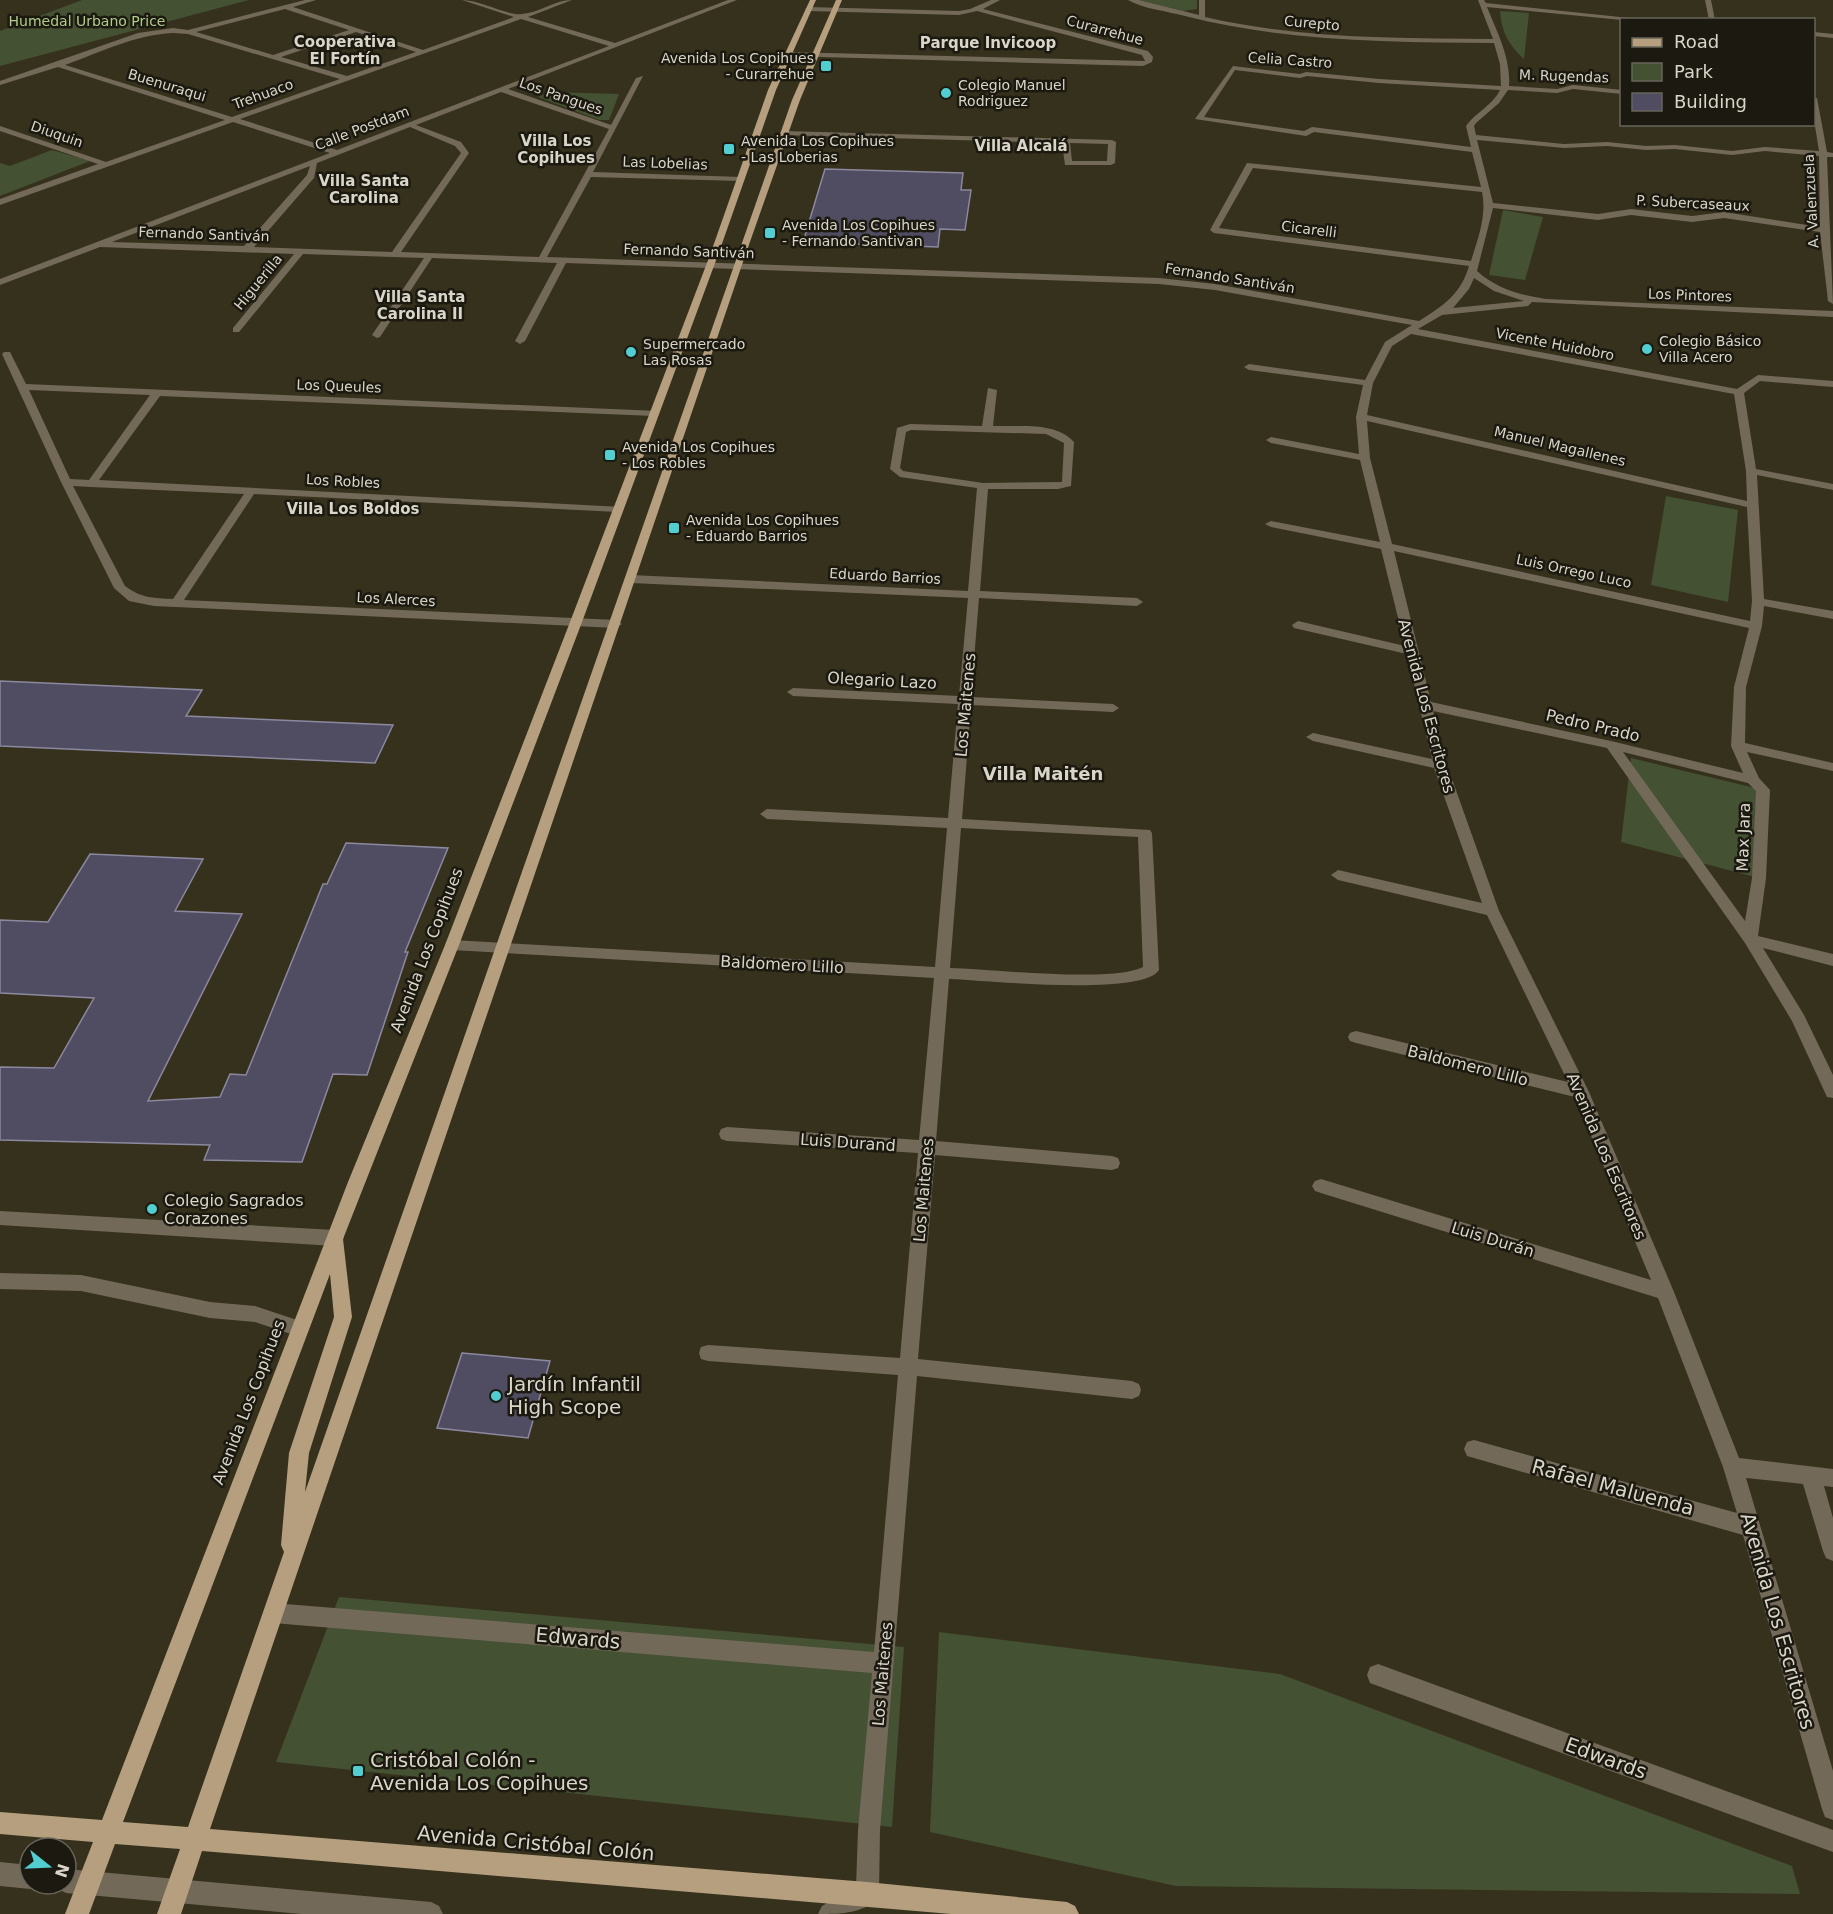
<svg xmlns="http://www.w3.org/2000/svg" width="1833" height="1914" font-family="'DejaVu Sans',sans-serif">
<rect width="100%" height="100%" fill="#36311c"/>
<!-- green -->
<g fill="#445132">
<path d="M82,0H249L0,66V31Z"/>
<path d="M1139,0H1197V9L1183,11Z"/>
<path d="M1500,11L1529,13L1524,59C1509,46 1501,31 1500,11Z"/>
<path d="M550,92L619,94L609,120H599L538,97Z"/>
<path d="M52,150L90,161L0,196V163L10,166Z"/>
<path d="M1503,210L1543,217L1525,280L1489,275Z"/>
<path d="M1666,496L1738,510L1728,602L1651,585Z"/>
<path d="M1631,758L1763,790L1759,878L1621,842Z"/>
<path d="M339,1597L904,1647L892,1827L276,1762Z"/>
<path d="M939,1632L1280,1674L1792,1866L1800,1894L1176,1886L930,1832Z"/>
</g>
<!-- building -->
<g fill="#504d62" stroke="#8b889f" stroke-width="1.5">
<path d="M825,169L963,173L961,190H971L965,230L940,229L938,247L803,242Z"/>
<path d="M0,681L202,690L186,716L393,725L375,763L0,746Z"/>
<path d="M346,843L448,848L405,952H408L367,1075L333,1074L302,1162L204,1160L210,1145L0,1140V1067L54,1068L94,998L0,993V920L48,922L90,854L203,859L175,911L242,914L148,1101L220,1097L230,1074L246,1075L323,884H327Z"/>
<path d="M462,1353L550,1361L528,1438L437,1428Z"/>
</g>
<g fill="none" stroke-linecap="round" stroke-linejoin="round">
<!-- minor -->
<g fill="#736959" fill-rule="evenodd">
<path d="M305,0H316L293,7L423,50L514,17L462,0C481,0 507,16 522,14C539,13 554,0 572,0L528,17L615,43L728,0H737L508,89L611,125L636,78L643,76L593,172L741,177L745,179L741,181L591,177L547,257L1159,278L1215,284L1419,321C1443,306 1461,294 1469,266L1214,233L1210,230L1247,163L1481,187L1472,152L1314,132L1306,136L1195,119L1233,66L1300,74L1306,72L1379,79L1501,86L1500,64L1494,43C1390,42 1287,42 1185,16C1167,11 1143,9 1128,0H1139L1199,15V0H1205V17C1300,39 1396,38 1493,39L1478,0H1484L1486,3L1649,20H1622L1487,7C1497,32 1511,58 1509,86L1557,89L1573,85L1622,90V94L1573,89L1557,93L1508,90L1499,103L1476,123L1474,126L1476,135L1564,144L1607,142L1646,146L1675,145L1732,151L1765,147L1819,151L1814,120V98H1817L1827,152L1833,153V157H1827L1833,304L1828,301L1820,232L1724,218L1692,222L1631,215L1598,220L1493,208L1477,271C1497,289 1520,295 1546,299L1833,311V317L1532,302L1528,306L1442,315L1418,329L1737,389L1758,375L1833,381V387L1760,381L1744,393L1756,469L1833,484V490L1757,475L1764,599L1833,611V619L1764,606L1762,626L1746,687L1745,743L1833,763V771L1747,752L1759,778L1770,790L1766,878L1758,936L1833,954V966L1763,948L1804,1015L1833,1075V1098L1827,1097L1792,1021L1745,943L1607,748L1433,711L1447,765L1499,911L1589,1092L1674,1292L1739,1458L1833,1469V1487L1824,1486L1833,1518V1561L1826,1558L1823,1551L1803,1484L1746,1478L1833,1771V1820L1825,1817L1822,1809L1743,1535L1474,1458L1467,1456L1464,1449L1467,1442L1474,1440L1737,1513L1723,1467L1658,1298L1321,1193L1315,1191L1312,1186L1315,1181L1321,1179L1651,1280L1575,1097L1356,1043L1350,1041L1348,1037L1350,1033L1356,1031L1568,1082L1487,915L1338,880L1331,875L1338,870L1482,903L1434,768L1313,741L1306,737L1313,733L1432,759L1407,654L1294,628L1292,625L1298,621L1405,646L1381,549L1271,527L1265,524L1271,521L1380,542L1360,460L1271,443L1266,440L1271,437L1359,454L1356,417L1363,385L1249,370L1244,367L1249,364L1365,380L1385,342L1412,325L1215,290L1159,284L566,263L525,341L520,344L515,341L557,263L432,258L380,337L377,338L372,335L424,258L303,254L239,332H233V328L294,254L100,247L0,285V279L330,153L233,122L0,205V199L98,164L0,131V126L106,162L225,120L58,67L0,85V81L138,33L173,28L188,30ZM285,9L349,30L273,55L196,32ZM521,19L609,46L337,150L240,119ZM356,32L416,52L347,76L281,57ZM173,33L188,34L340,79L232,117L65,65C101,52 134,35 173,33ZM1235,70L1300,78L1307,76L1379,83L1500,90C1493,105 1476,112 1466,126L1471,147L1312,127L1304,131L1204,117ZM501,92L609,129L539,257L401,252L469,153L461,142L416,125ZM410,127L455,146L461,153L392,252L254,247L314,178L317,163ZM1477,140L1564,148L1607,146L1646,150L1675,149L1732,155L1765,151L1819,156L1820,227L1724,212L1692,216L1631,209L1598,214L1493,203ZM310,166L307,175L244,246L112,242ZM1253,168L1482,192C1487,216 1478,238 1471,261L1219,228ZM1474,278L1494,291L1524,301L1453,308L1469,289ZM1411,334L1734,394L1746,471L1747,501L1367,415L1373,383L1392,346ZM1367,421L1747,507L1752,601L1750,621L1392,544L1370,458ZM1394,551L1749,628L1734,687L1731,746L1743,773L1611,741L1431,702ZM1623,752L1748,783L1756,791L1752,878L1745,921Z"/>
<path d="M991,0H1000L983,9L1148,51L1153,57L1152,62L1143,66L786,56L782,54L786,52L1145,61L1142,55L977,11L959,15L808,11L805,9L808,7L959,11L970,9Z"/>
<path d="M1705,0H1711L1715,20H1709Z"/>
<path d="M1814,32L1833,34V38L1814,36Z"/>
<path d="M784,131L1112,140L1116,142L1115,163L1111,165H1065L1062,143L781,135V131ZM1070,143L1108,144L1107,161H1072Z"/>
<path d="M4,352H10L26,384L658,411V415L654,416L160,396L99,480L622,507L624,509L618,512L254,494L184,600L616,620L622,624L616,628L154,606L129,601L114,588L61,482L2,354ZM29,390L150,395L89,480L70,479ZM73,486L91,487L244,494L173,599C153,598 141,598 125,586Z"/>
<path d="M988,388L997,390L993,426C1019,427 1055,421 1074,442L1071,486L1058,489H988L980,591L1137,598L1143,602L1137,606L979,598L971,697L1113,704L1119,708L1113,712L971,705L962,819L1150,830L1152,833L1159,970C1143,997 982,980 949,979L936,1141L1112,1156L1118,1158L1120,1163L1118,1168L1112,1170L935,1155L918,1359L1132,1381L1139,1384L1141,1390L1139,1396L1132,1399L917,1376L880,1830L879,1894C869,1914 839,1914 818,1914L822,1906L856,1887L858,1830L872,1673L273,1623L266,1620L263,1613L266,1606L273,1603L874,1652L898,1375L708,1361L701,1359L699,1353L701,1347L708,1345L900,1358L918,1153L727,1141L721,1139L719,1134L721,1129L727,1127L919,1140L934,978L452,950L447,949L445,945L447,941L452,940L935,967L947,828L767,819L760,814L767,809L948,818L958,704L793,696L787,692L793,688L959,696L968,598L631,583L625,579L631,575L968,591L977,488L900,477L890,469L897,428L910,424L982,426ZM911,430L1046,434L1064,443L1062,482L983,483L903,471L900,468L906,432ZM961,828L1138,837L1143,967C1112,983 991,969 950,968Z"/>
<path d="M0,1211L335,1230L341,1233L344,1238L341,1243L335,1246L0,1225Z"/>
<path d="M0,1273L81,1275L210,1302L255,1306L306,1323L309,1329L306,1335L300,1337L255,1322L210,1318L81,1291L0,1289Z"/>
<path d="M1378,1664L1833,1830V1852L1378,1686L1370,1683L1367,1675L1370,1667Z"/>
<path d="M0,1862L30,1865V1884L38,1885L30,1889L0,1886Z"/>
<path d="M66,1869L431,1902L439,1906L443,1914H302L66,1893L58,1889L56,1884H66Z"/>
</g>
<!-- major -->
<path fill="#b59f7e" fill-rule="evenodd" d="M810,0H816L776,90L718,255L582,622L459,945L343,1239L352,1317L309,1453L305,1492L792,100L836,0H842L800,100L745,256L210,1829L867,1882L1067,1902L1075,1906L1079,1914H951L202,1851L181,1914H157L180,1849L115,1844L89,1914H65L93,1842L0,1834V1812L102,1820L348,1182L445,945L570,622L710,255L768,90ZM330,1274L334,1317L289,1453L281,1545L284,1552L188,1827L123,1822Z"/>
</g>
<!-- markers -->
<g fill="#52cdd0" stroke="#1b1910" stroke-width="2">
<rect x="820" y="60" width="12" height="12" rx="3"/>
<circle cx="946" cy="93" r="6"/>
<rect x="723" y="143" width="12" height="12" rx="3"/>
<rect x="764" y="227" width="12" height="12" rx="3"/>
<circle cx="1647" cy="349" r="6"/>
<circle cx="631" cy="352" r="6"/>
<rect x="604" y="449" width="12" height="12" rx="3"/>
<rect x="668" y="522" width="12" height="12" rx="3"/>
<circle cx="152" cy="1209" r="6"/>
<circle cx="496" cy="1396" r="6"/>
<rect x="352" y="1765" width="12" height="12" rx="3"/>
</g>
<g text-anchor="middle" stroke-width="5" stroke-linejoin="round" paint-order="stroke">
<!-- far-park labels -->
<g font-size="14" fill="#b1cb8a" stroke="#1b1910">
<text x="87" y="26">Humedal Urbano Price</text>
</g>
<!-- far-street labels -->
<g font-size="14" fill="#d9d6c9" stroke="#1b1910">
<text transform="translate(1312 23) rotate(5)" y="5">Curepto</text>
<text transform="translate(1105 30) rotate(15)" y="5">Curarrehue</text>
<text transform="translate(1290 60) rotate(4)" y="5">Celia Castro</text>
<text transform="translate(1564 76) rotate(2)" y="5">M. Rugendas</text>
<text transform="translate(167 85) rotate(17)" y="5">Buenuraqui</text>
<text transform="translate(263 94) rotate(-20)" y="5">Trehuaco</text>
<text transform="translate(561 96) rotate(19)" y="5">Los Pangues</text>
<text transform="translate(362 128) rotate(-21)" y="5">Calle Postdam</text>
<text transform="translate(57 134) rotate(19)" y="5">Diuquin</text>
<text transform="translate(665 163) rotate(2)" y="5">Las Lobelias</text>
<text transform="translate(1811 201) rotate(-93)" y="5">A. Valenzuela</text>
<text transform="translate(1693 203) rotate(3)" y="5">P. Subercaseaux</text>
<text transform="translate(1309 229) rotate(7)" y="5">Cicarelli</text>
<text transform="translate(204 234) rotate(2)" y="5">Fernando Santiván</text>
<text transform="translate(689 251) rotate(2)" y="5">Fernando Santiván</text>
<text transform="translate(1230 278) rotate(9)" y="5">Fernando Santiván</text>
<text transform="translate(258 282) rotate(-51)" y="5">Higuerilla</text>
<text transform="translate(1690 295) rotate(2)" y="5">Los Pintores</text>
<text transform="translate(1555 344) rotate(11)" y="5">Vicente Huidobro</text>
<text transform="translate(339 386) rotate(2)" y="5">Los Queules</text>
<text transform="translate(1560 446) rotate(13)" y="5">Manuel Magallenes</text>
<text transform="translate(343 481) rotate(3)" y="5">Los Robles</text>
<text transform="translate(1574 571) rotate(12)" y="5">Luis Orrego Luco</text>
<text transform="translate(885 576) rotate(3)" y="5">Eduardo Barrios</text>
<text transform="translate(396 599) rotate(3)" y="5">Los Alerces</text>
</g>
<!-- far-poi labels -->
<g font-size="14" fill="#d9d6c9" stroke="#1b1910" text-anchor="start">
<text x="814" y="63" text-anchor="end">Avenida Los Copihues<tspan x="814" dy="16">- Curarrehue</tspan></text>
<text x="958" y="90">Colegio Manuel<tspan x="958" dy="16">Rodriguez</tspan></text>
<text x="741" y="146">Avenida Los Copihues<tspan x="741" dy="16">- Las Loberias</tspan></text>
<text x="782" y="230">Avenida Los Copihues<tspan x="782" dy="16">- Fernando Santivan</tspan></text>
<text x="1659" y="346">Colegio Básico<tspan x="1659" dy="16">Villa Acero</tspan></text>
<text x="643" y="349">Supermercado<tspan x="643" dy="16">Las Rosas</tspan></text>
<text x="622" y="452">Avenida Los Copihues<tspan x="622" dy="16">- Los Robles</tspan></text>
<text x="686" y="525">Avenida Los Copihues<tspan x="686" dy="16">- Eduardo Barrios</tspan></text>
</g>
<!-- far-neighbourhood labels -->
<g font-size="15" font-weight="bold" fill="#d9d6c9" stroke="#1b1910">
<text x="345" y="47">Cooperativa<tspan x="345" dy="17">El Fortín</tspan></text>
<text x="988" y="48">Parque Invicoop</text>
<text x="556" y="146">Villa Los<tspan x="556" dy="17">Copihues</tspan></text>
<text x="1021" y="151">Villa Alcalá</text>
<text x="364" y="186">Villa Santa<tspan x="364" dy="17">Carolina</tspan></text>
<text x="420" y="302">Villa Santa<tspan x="420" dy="17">Carolina II</tspan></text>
<text x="353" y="514">Villa Los Boldos</text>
</g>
<!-- street labels -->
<g font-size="16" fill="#d9d6c9" stroke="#1b1910">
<text transform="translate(882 680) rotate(3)" y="6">Olegario Lazo</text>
<text transform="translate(965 705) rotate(-85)" y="6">Los Maitenes</text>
<text transform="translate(1427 706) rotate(75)" y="6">Avenida Los Escritores</text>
<text transform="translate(1593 725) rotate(13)" y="6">Pedro Prado</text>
<text transform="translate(1743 837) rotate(-88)" y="6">Max Jara</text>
<text transform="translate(426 950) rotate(-69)" y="6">Avenida Los Copihues</text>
<text transform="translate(782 964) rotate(3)" y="6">Baldomero Lillo</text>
<text transform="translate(1468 1065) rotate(14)" y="6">Baldomero Lillo</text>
<text transform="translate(848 1142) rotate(4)" y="6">Luis Durand</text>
<text transform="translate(1607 1156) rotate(67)" y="6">Avenida Los Escritores</text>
<text transform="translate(923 1190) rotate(-85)" y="6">Los Maitenes</text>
<text transform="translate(1493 1239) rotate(17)" y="6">Luis Durán</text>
<text transform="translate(248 1402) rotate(-69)" y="6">Avenida Los Copihues</text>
<text transform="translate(882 1674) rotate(-85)" y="6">Los Maitenes</text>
</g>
<!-- poi labels -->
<g font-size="16" fill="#d9d6c9" stroke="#1b1910" text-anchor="start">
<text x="164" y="1206">Colegio Sagrados<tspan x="164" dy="18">Corazones</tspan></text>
</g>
<!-- neighbourhood labels -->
<g font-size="18" font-weight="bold" fill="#d9d6c9" stroke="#1b1910">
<text x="1043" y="780">Villa Maitén</text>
</g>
<!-- near-poi labels -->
<g font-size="20" fill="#d9d6c9" stroke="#1b1910" text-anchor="start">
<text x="508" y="1391">Jardín Infantil<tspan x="508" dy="23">High Scope</tspan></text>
<text x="370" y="1767">Cristóbal Colón -<tspan x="370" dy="23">Avenida Los Copihues</tspan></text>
</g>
<!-- near-street labels -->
<g font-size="20" fill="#d9d6c9" stroke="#1b1910">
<text transform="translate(1613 1487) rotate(15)" y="7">Rafael Maluenda</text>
<text transform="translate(1778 1621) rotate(74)" y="7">Avenida Los Escritores</text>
<text transform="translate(578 1638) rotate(5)" y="7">Edwards</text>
<text transform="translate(1606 1758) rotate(20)" y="7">Edwards</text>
<text transform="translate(536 1843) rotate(5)" y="7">Avenida Cristóbal Colón</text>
</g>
</g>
<!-- legend -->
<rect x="1620" y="18" width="195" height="108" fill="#1b1910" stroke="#67655a" stroke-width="1.5"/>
<rect x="1632" y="38" width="30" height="9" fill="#b59f7e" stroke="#67655a" stroke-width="1.5"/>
<text x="1674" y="48" font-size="18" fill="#d9d6c9">Road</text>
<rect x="1632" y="63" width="30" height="18" fill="#445132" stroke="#67655a" stroke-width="1.5"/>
<text x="1674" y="78" font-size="18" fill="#d9d6c9">Park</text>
<rect x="1632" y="93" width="30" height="18" fill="#504d62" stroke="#67655a" stroke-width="1.5"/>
<text x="1674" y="108" font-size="18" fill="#d9d6c9">Building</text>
<!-- north arrow -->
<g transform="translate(48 1866) rotate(108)"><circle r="28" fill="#1b1910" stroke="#67655a" stroke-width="1.5"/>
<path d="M0-4.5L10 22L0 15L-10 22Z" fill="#52cdd0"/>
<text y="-9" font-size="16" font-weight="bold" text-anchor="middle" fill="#d9d6c9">N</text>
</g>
</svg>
